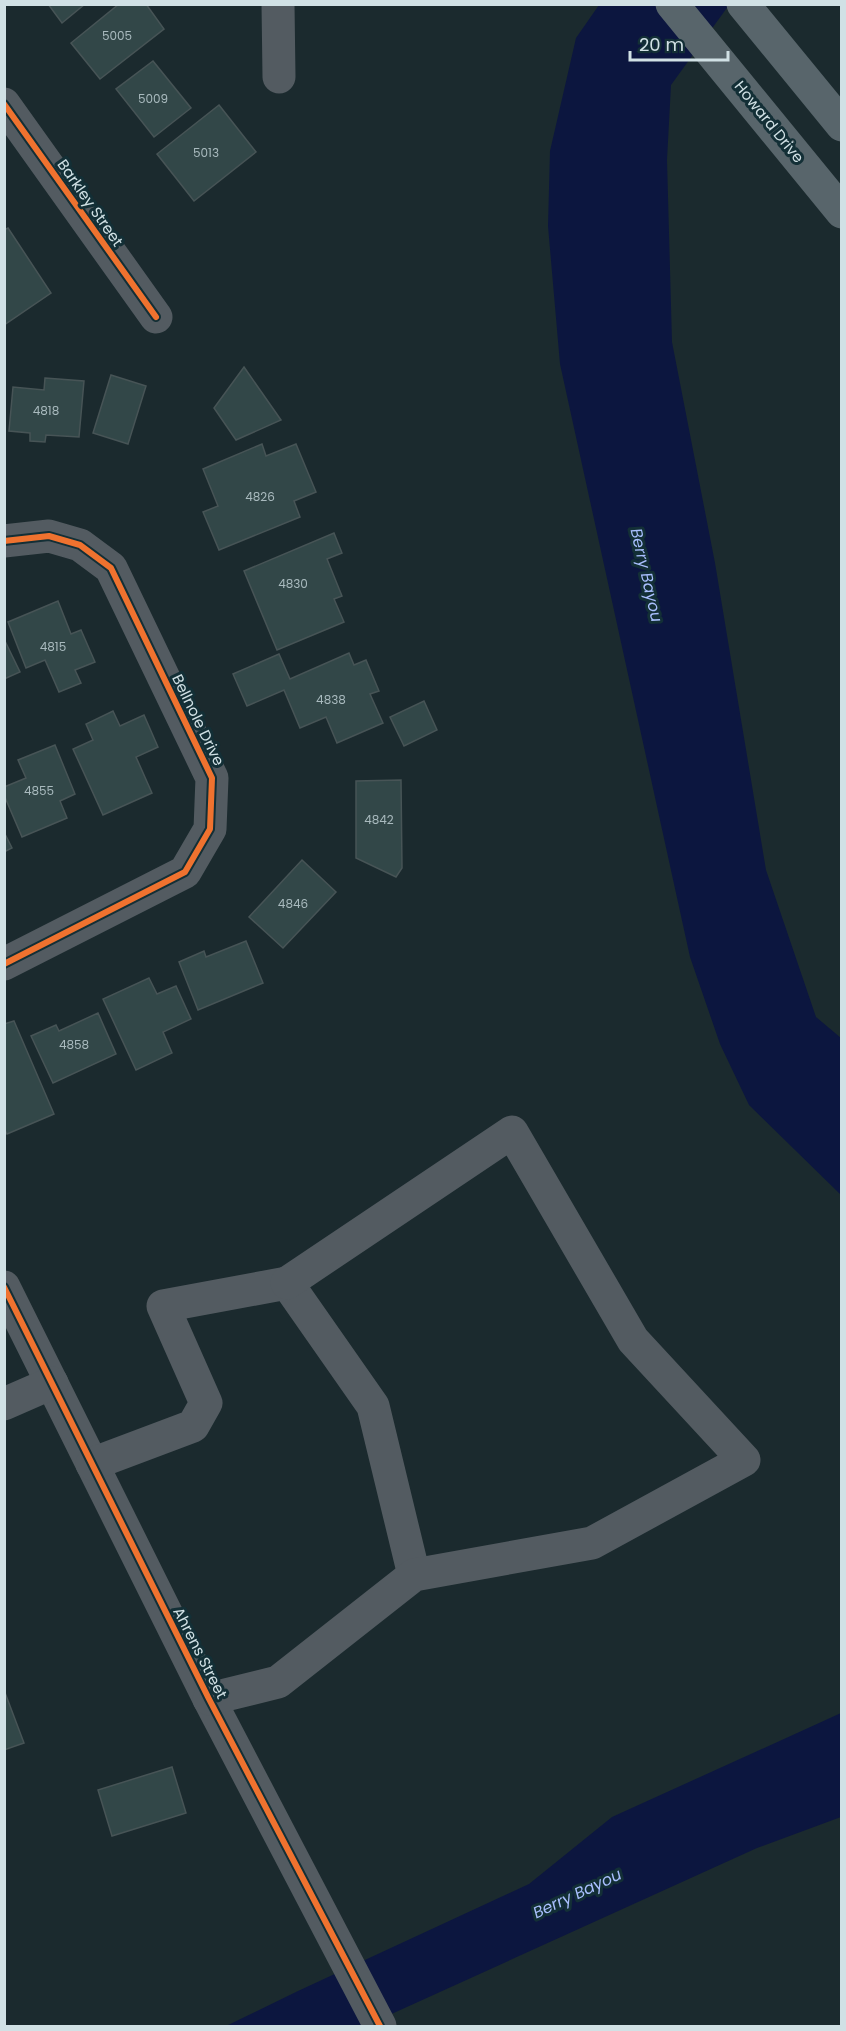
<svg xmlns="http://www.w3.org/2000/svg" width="846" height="2031" font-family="Poppins,sans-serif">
<rect width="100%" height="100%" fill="#1b2a2e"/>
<!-- water -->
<g fill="#0c163f">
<path d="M599,5H729L671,85L667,160L672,342L715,563L766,870L816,1017L841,1038V1195L749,1105L720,1044L690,957L560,364L548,226L550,151L576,38Z"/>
<path d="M841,1713V1817L757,1848L365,2026H226L298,1991L529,1884L612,1817Z"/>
</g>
<!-- building -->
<g fill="#324748" stroke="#475456" stroke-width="1.5">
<path d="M48,4H85L62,23Z"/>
<path d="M119,4H146L164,29L100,79L71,43Z"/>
<path d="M153,61L191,108L154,137L116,89Z"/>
<path d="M219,105L256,152L194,201L157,154Z"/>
<path d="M8,228L51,293L4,325V230Z"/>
<path d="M244,367L281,420L236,440L214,408Z"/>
<path d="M111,375L146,386L128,444L93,433Z"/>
<path d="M45,378L84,381L79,437L46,435L45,442L30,441V433L9,431L13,387L44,390Z"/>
<path d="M262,444L266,456L296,444L316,492L294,501L300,517L219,550L203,512L218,506L203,469Z"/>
<path d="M334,533L342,553L327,559L342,596L334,599L344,622L277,650L244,571Z"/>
<path d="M58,601L71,634L81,630L95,662L75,670L81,683L59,692L45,660L26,668L8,622Z"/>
<path d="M4,639L20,672L4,679Z"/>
<path d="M349,653L354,665L366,660L379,691L370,694L383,723L337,743L326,717L300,728L284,690L247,706L233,674L279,654L290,679Z"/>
<path d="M424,701L437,730L404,746L390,717Z"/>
<path d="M113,711L120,726L144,715L158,747L136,757L152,793L103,815L73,749L93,740L86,724Z"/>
<path d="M55,745L75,794L60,801L67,818L22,837L4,795V787L26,778L18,760Z"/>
<path d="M401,780L402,868L396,877L356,858V781Z"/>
<path d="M4,832L12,848L4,852Z"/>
<path d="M302,860L336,892L283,948L249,917Z"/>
<path d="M246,941L263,983L198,1010L179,962L204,951L206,957Z"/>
<path d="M149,978L157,994L176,986L191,1019L163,1032L172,1053L136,1070L103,999Z"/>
<path d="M98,1013L116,1054L53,1083L31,1036L56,1025L59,1031Z"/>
<path d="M14,1021L54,1114L7,1134L4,1129V1024Z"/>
<path d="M4,1690L24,1743L4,1750Z"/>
<path d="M172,1767L186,1813L112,1836L98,1790Z"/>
</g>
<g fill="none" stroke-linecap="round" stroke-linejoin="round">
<!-- minor -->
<g stroke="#535b61" stroke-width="33">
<path d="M278,4L279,77"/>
<path d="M4,104L156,317"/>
<path d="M4,541L49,536L80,545L111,568L212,778L210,829L185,872L4,964"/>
<path d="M4,1287L209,1699L380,2026"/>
<path d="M4,1404L52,1383"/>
<path d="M92,1464L193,1426L206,1403L163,1306L287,1283L373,1406L414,1575"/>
<path d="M209,1699L278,1682L414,1575L592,1543L744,1460L633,1340L512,1132L287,1283"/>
</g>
<!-- major -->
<g stroke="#58656b" stroke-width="33">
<path d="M672,4L842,212"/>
<path d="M743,4L842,125"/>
</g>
<!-- cycleway casing -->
<g stroke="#132f36" stroke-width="10">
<g id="cycleway">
<path d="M4,104L156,317"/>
<path d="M4,541L49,536L80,545L111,568L212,778L210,829L185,872L4,964"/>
<path d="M4,1287L209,1699L380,2026"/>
</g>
</g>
<!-- cycleway -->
<use href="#cycleway" stroke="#ef722f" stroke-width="6"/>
</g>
<g text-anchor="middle" stroke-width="6" stroke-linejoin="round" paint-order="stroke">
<!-- number labels -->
<g font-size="12" fill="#a9babe">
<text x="117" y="40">5005</text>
<text x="153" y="103">5009</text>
<text x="206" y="157">5013</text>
<text x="46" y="415">4818</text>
<text x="260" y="501">4826</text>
<text x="293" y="588">4830</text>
<text x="53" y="651">4815</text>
<text x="331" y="704">4838</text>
<text x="39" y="795">4855</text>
<text x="379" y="824">4842</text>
<text x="293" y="908">4846</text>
<text x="74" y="1049">4858</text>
</g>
<!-- street labels -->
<g font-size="15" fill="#d1e1e5" stroke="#132f36">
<text transform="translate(769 122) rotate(51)" y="5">Howard Drive</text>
<text transform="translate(90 203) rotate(55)" y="5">Barkley Street</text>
<text transform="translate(198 720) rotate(64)" y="5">Bellnole Drive</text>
<text transform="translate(200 1653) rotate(63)" y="5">Ahrens Street</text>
</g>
<!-- water labels -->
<g font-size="16" font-style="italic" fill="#a9bffe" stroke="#132f36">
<text transform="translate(647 575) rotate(77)" y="6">Berry Bayou</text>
<text transform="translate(577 1893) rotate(-25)" y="6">Berry Bayou</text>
</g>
</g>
<!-- border -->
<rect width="846" height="2031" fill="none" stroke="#d1e1e5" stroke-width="12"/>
<!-- scale -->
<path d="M630 51v9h98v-9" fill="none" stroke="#d1e1e5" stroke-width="3"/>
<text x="639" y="51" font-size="18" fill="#d1e1e5" stroke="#132f36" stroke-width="4.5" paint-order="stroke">20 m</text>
</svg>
